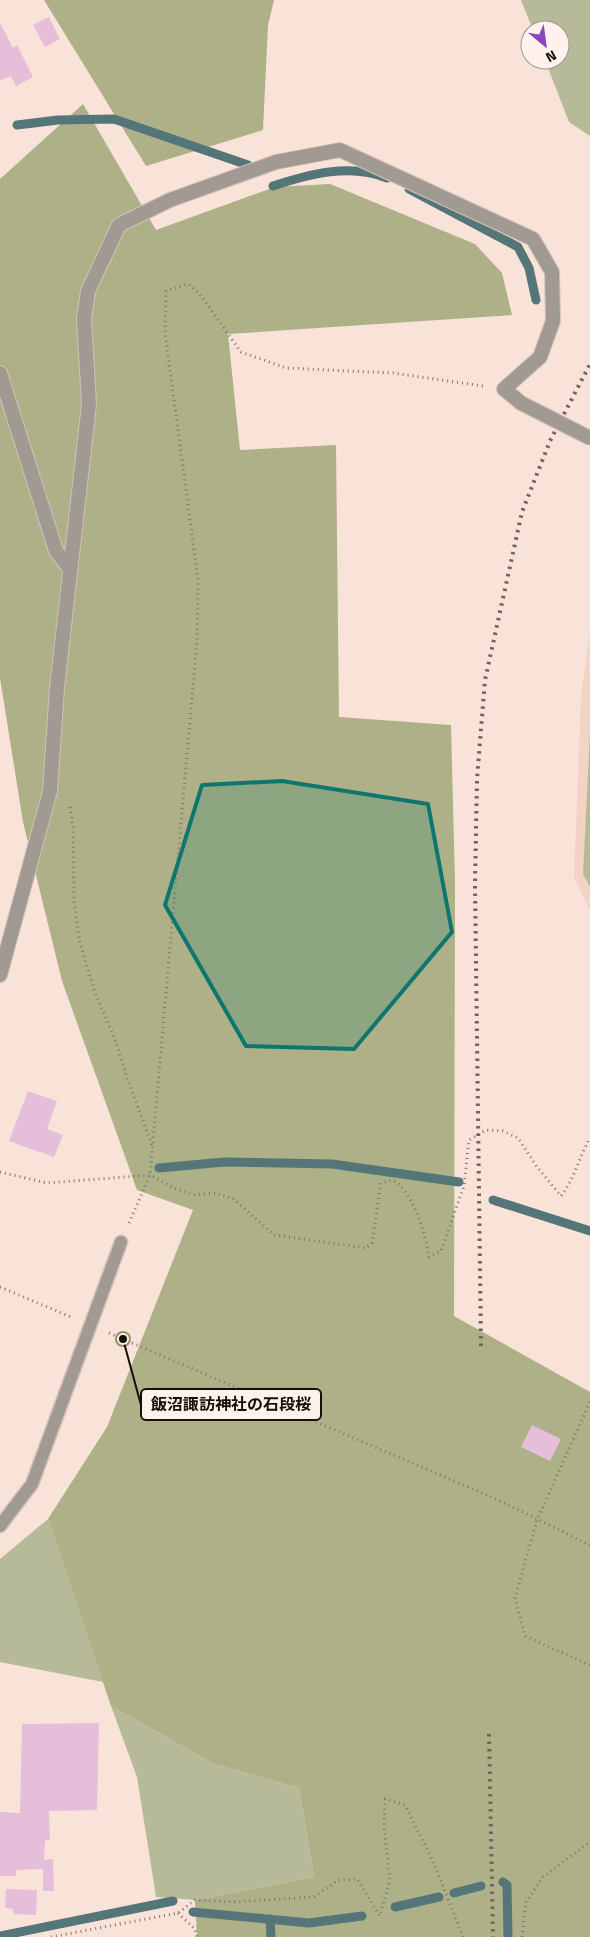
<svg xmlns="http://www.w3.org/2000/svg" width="590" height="1937" font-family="'Titillium Web','Noto Sans JP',sans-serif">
<rect width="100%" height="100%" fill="#f9e2d8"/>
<!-- built -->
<path fill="#f2d3c6" d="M590,630V910L574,878L581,697Z"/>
<!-- green -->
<g fill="#b7ba99">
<path d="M521,0H590V136L569,122L545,60H560V30H533Z"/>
<path d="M590,733V887L583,874Z"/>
<path d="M48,1519L103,1682L0,1662V1559Z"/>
<path d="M111,1706L214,1764L299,1788L314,1877L195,1900L156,1897L137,1777Z"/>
</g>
<!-- forest -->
<g fill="#aeb188">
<path d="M44,0H274L268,25L263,130L146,166Z"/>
<path d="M83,104L156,230L275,187L330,184L475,244L502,273L512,315L228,334L240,450L336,445L339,717L451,725L455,882L454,1316L590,1392V1937H197L195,1900L314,1877L299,1788L214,1764L111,1706L48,1519L107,1427L193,1210L137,1190L62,981L23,822L0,678V179Z"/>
</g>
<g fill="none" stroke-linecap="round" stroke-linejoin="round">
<!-- stream -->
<g stroke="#547679" stroke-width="9">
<path d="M17,125L58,120L114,119L248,165"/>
<path d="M273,186C309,174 350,163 387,178"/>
<path d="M409,189L518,247L529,268L536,300"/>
<path d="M159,1168L224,1162L332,1164L459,1182"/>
<path d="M493,1200L590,1231"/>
<path d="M503,1882L507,1885L508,1937"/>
<path d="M454,1893L481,1886"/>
<path d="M395,1907L439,1897"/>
<path d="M193,1912L309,1923L362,1916"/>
<path d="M270,1919L271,1937"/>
<path d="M0,1936L173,1901"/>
</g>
</g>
<!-- building -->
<g fill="#e5bfda">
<path d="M49,17L60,39L45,47L33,25Z"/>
<path d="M0,23L13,48L17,45L33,77L16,86L11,76L0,81Z"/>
<path d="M28,1091L57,1101L47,1129L63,1135L54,1157L9,1141Z"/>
<path d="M532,1425L561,1439L550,1461L521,1447Z"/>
<path d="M99,1723L97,1810L49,1811L50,1839L45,1841L44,1860L53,1859L54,1891H43V1869L16,1870V1876H0V1812L20,1813L22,1724Z"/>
<path d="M6,1889L37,1890L36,1915L14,1914L13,1909L5,1908Z"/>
</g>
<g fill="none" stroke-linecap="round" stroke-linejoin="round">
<!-- service casing -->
<g stroke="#d5c0b7" stroke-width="15">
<path id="service" d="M0,1526L32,1484L121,1242"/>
</g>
<!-- minor casing -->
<g stroke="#d5c0b7" stroke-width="16">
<g id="minor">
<path d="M0,373L56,551L70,569"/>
<path d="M0,975L50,791L57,688L89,404L84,319L88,291L119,225L170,200L276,162L340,150L533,239L552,272L553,321L540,357L504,389L521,403"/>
</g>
</g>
<!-- path -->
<g stroke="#83756e" stroke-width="3" stroke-dasharray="1 4" stroke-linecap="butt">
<path d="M70,807L73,827L74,899L80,944L95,992L116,1042L127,1078L152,1145"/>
<path d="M0,1172L47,1183L150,1175L174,1188L195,1195L215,1193L234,1199L274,1235L366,1248L372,1243L381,1183L392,1180C412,1189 426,1235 429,1257L441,1251L464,1186L469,1140L486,1130L503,1131L518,1138L537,1167L561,1196C575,1178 579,1157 590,1138"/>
<path d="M129,1223L150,1175L197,641L198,580L165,333L166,291L188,284L199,293L241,352L286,368L393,373L483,386"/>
<path d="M0,1287L71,1317"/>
<path d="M109,1333L496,1499L590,1545"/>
<path d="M590,1402L537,1520L515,1598L525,1636L590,1665"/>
<path d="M178,1913L195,1929L197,1937"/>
<path d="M51,1937L178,1913L195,1900L233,1902L314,1897L338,1880L357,1879L380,1916L390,1880L384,1826L385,1799L405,1805L434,1863L463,1937"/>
<path d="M522,1937L526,1902L543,1877L590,1842"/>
</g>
<!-- service -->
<use href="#service" stroke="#a09a92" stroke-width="12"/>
<!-- minor -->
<use href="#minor" stroke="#a09a92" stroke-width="14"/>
<!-- rail -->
<g stroke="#71635d" stroke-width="4" stroke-dasharray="2.5 5" stroke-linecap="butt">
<path d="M481,1346L475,884L477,779L485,680L522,512L550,441L590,364"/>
<path d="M489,1734L493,1937"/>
</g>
<!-- minor-bridge casing -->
<g stroke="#d5c0b7" stroke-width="16" stroke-linecap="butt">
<path id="minor-bridge" d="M521,403L590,438"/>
</g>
<!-- minor-bridge -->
<use href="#minor-bridge" stroke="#a09a92" stroke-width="14"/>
</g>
<!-- trees -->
<circle fill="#9a9166" cx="123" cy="1339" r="8"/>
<!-- marked area -->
<path fill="#0f766e" fill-opacity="0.2" stroke="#0f766e" stroke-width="4" stroke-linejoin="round" d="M282,781L428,804L452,932L354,1049L246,1046L165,905L202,785Z"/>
<!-- callouts -->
<path fill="none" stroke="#150e0a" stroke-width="2" d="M123 1339L141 1405"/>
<circle fill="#150e0a" stroke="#fff1eb" stroke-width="2" cx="123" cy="1339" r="5"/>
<rect fill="#fff1eb" stroke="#150e0a" stroke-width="2" x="141" y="1389" width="180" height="31" rx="5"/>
<g font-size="16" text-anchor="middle" font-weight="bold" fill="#150e0a">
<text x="231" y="1410">飯沼諏訪神社の石段桜</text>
</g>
<!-- north arrow -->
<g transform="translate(545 45) rotate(151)"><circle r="24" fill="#fff1eb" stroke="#a19691"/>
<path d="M0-4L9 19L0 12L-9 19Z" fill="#8d46b9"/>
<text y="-8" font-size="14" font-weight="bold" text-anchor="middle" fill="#150e0a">N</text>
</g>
</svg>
